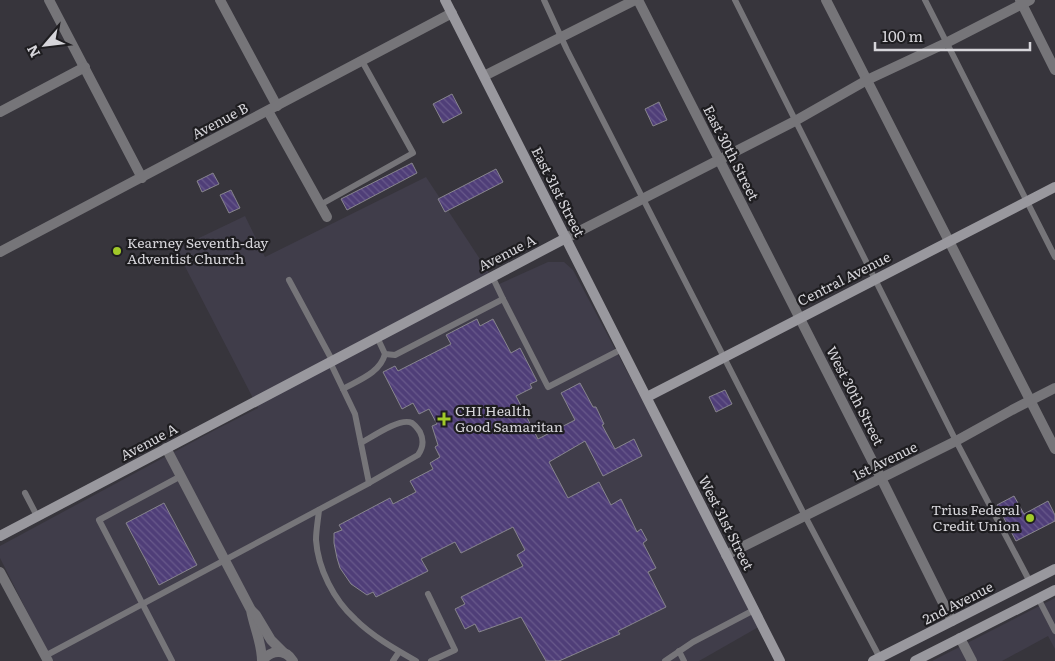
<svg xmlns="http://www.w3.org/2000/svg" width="1055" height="661" font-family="Literata,serif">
<defs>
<pattern id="building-back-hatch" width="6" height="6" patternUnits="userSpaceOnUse" patternTransform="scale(1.25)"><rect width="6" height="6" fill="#4f3e78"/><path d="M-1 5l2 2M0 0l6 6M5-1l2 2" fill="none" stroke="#68598b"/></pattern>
</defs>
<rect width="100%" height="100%" fill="#37353c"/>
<!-- built -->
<g fill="#403d4a">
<path d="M426,177L497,285L548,262H564L573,270L762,625L699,661H52L0,558V546L213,431L258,408L176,249L245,216L265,257Z"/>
<path d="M1055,598V649L1048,636L1002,661H932Z"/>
</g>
<!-- building -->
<g fill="url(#building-back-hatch)" stroke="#87858d">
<path d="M452,94L462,113L443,123L433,104Z"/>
<path d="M659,102L667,120L653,126L645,109Z"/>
<path d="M412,163L417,173L347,210L341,199Z"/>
<path d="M496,169L503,182L445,212L438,199Z"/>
<path d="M213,173L219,184L202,192L197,181Z"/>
<path d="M231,190L240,208L229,213L220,195Z"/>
<path d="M477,319L480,326L493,319L511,353L520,348L537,381L530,384L532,388L516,396L538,439L575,420L561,393L580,383L593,407H596L604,424L602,425L615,449L634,439L642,456L603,476L585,441L549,462L568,498L599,482L611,505L621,499L637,532L641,529L647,540L643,543L656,568L648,572L666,607L618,631L620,634L559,661H546L521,617L479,632L475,624L465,629L455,609L465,604L461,597L523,566L517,555L525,550L513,527L461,553L455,542L421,559L428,571L376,597L373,592L367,595L351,584L340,568L337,558L334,543V533L342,530L339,525L390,498L393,504L416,492L410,481L433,469L430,463L440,457L435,447L438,445L432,426L437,424L429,409L419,414L413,403L402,409L383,372L395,366L398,371L451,344L446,335Z"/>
<path d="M725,390L732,404L716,412L709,397Z"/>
<path d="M1014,496L1024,514L1048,501L1055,515V521L1016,541L997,505Z"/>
<path d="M164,503L197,565L159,585L126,523Z"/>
</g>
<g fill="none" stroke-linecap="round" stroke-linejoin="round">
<!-- lane -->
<g stroke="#767579" stroke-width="6">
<path d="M544,0L567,50L805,516L881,660"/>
<path d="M735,0L956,441L1030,582"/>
<path d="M925,0L1055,257"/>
<path d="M320,205L413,153L362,61"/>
<path d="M289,280L332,360"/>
<path d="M503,299L548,387L622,349"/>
<path d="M377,337L385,354L395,355L503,299L492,276"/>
<path d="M330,362L355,414L369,483"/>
<path d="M343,389C359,380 380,373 385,354"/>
<path d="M25,493L37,516"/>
<path d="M319,510C318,520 316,531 316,540C318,569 334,600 355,619C372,636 395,649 416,661"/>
<path d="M428,594L455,650L431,661"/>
<path d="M1038,598L1055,631"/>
<path d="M679,651L684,661"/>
<path d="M45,656L369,483L418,455C423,448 424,440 420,432C418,429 415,425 412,423C400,417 372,437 361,443"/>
<path d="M172,661L99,520L181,476"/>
<path d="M393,661L399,652"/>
<path d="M665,661L693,642L754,610"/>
</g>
<!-- street -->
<g stroke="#767579" stroke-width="10">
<path d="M49,0L142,178"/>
<path d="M220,0L277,106"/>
<path d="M638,0L881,478L952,621"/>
<path d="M826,0L1055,449"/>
<path d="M1020,0L1055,70"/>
<path d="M484,76L635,0"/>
<path d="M268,111L327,217"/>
<path d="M0,112L85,67"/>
<path d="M566,238L795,121L867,80L946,43L1030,0"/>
<path d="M0,252L452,13"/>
<path d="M166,448L251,610C254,627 262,643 262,661"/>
<path d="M726,555L956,441L1012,410L1055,388"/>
<path d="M0,572L48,661"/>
<path d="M252,611L256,615L271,640L284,653"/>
<path d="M960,638L972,661"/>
<path d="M262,661C271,650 285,648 293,661"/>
</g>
<!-- secondary -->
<g stroke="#99989e" stroke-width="10">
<path d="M445,0L780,661"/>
<path d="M647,397L1055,187"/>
<path d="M0,536L566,238"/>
<path d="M873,661L1055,569"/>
<path d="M915,661L1055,590"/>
</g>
</g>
<!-- markers -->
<g fill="#a1c929" stroke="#1e1d20" stroke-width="2">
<circle cx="117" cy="251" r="5"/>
<path d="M441.5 411.5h5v5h5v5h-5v5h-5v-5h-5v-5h5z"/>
<circle cx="1030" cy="518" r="5"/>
</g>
<g text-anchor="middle" stroke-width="4.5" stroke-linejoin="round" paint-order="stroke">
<!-- street labels -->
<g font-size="14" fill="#d6d5da" stroke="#1e1d20">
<text transform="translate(220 121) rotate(-28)" y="5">Avenue B</text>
<text transform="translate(731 153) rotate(63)" y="5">East 30th Street</text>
<text transform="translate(558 192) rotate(63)" y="5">East 31st Street</text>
<text transform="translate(507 253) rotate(-27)" y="5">Avenue A</text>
<text transform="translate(844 279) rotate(-27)" y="5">Central Avenue</text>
<text transform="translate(855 396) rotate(63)" y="5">West 30th Street</text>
<text transform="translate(149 442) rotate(-28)" y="5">Avenue A</text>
<text transform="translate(885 461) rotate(-26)" y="5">1st Avenue</text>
<text transform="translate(726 523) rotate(63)" y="5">West 31st Street</text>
<text transform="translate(958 603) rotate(-27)" y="5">2nd Avenue</text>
</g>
<!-- poi labels -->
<g font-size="14" fill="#d6d5da" stroke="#1e1d20" text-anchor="start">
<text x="127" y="248">Kearney Seventh-day<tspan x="127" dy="16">Adventist Church</tspan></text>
<text x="455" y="416">CHI Health<tspan x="455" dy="16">Good Samaritan</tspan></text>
<text x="1020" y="515" text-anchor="end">Trius Federal<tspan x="1020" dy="16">Credit Union</tspan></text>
</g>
</g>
<!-- north arrow -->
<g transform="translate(45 45) rotate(242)" stroke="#1e1d20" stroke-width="4" paint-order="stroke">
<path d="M0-4L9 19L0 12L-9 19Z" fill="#d6d5da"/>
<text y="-8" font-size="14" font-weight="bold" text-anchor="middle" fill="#d6d5da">N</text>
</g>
<!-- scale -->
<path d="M875 42v8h155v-8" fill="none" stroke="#d6d5da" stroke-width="2.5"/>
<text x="882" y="42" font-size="15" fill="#d6d5da" stroke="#1e1d20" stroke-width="4" paint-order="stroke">100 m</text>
</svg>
